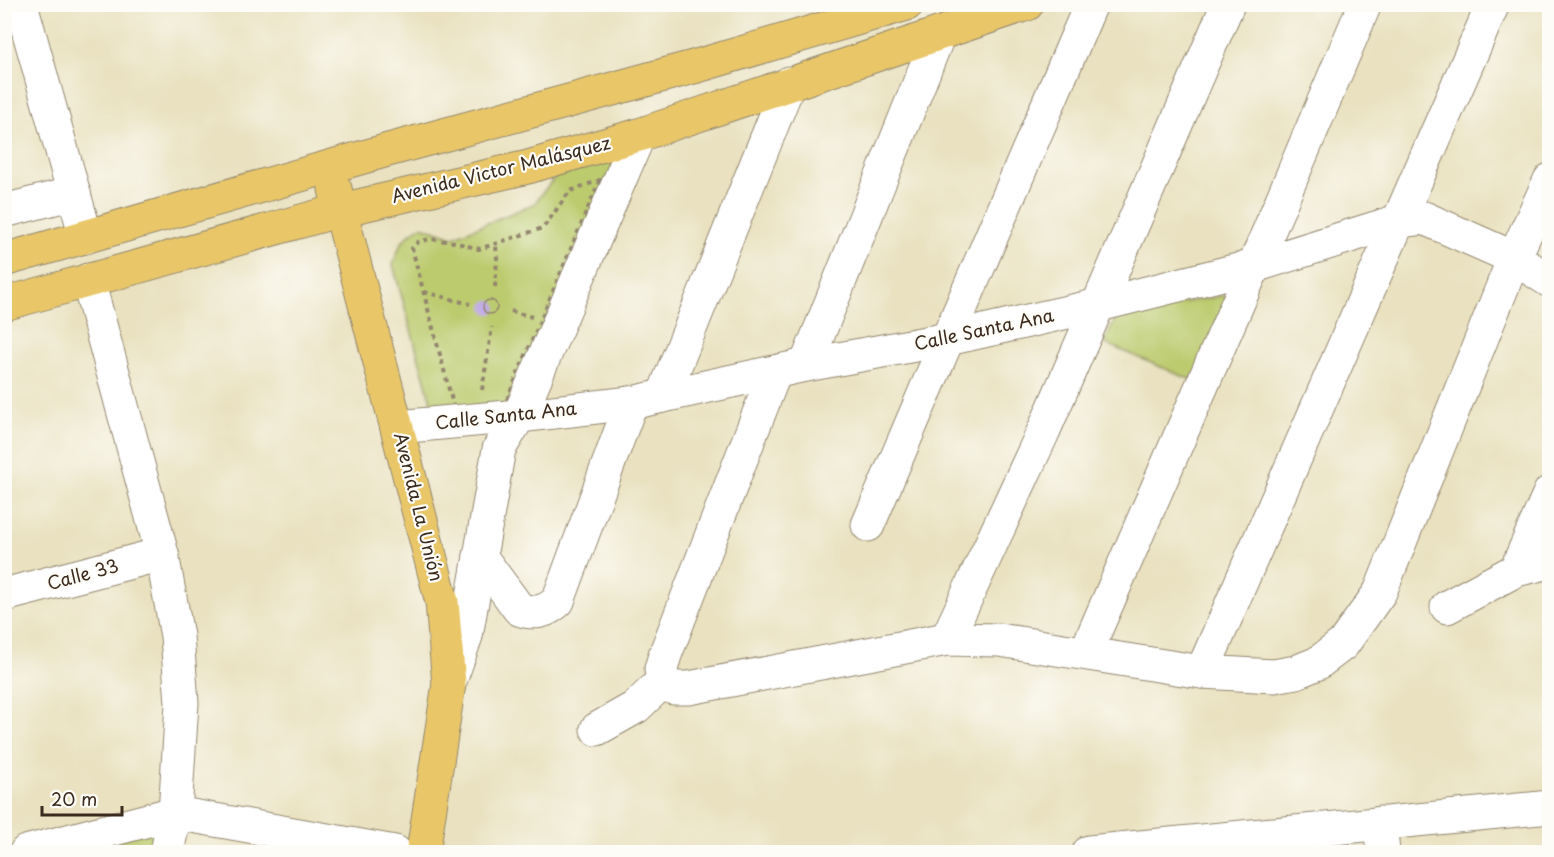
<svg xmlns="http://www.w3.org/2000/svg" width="1554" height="857" font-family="'Playpen Sans',sans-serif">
<rect width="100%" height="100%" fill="#fdfcf7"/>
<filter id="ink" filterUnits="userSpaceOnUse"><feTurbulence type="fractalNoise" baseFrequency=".0167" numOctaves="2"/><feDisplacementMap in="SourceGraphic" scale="12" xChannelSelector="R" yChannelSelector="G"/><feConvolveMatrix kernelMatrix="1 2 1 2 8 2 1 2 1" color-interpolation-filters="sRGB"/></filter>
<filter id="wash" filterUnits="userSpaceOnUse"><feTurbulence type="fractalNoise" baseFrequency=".008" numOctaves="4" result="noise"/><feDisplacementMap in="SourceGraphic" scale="24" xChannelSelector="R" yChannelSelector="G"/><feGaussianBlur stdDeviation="1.35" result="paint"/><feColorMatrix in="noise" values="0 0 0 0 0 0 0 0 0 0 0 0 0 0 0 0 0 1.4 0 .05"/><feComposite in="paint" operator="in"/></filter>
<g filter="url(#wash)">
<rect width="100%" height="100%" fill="#e9e1bf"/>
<!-- green -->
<g fill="#bccb6e" stroke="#7c7a46" stroke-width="1.5">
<path d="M616,159L518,404L436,420L393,265C399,245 403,236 422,226L453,237L534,204L555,177Z"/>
<path d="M1221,296L1227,297L1194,381L1104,343L1115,320L1125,313Z"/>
<path d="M155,830L149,852H65Z"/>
</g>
<g id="blocks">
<!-- building -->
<circle fill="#bfa8e5" cx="490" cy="307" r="7"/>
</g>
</g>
<g filter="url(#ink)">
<use href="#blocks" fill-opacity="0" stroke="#92866e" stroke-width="1.5"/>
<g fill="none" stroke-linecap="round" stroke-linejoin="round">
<!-- minor casing -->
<g stroke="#92866e" stroke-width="35">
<g id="minor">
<path d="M21,4L86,237"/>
<path d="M4,211L74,193"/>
<path d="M88,280L162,554L177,636L182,703L175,813L167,852"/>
<path d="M806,365L939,34"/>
<path d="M775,372L665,655L661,669L663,681L673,688H689L947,639L999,640L1202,672L1274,676L1296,672L1318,663L1343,644L1380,592L1514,258L1550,180"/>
<path d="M663,396L789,83"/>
<path d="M397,427L519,416L631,403L806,365L948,339L1099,305L1254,266L1398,221L1424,218L1514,258L1550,281"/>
<path d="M868,525L1091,4"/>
<path d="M480,556L519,609C535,615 546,612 558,601L631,403"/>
<path d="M1516,570L1550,492"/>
<path d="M4,595L162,554"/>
<path d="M1447,607L1516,570L1550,562"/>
<path d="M947,639L1044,430L1228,4"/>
<path d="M1086,652L1254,266L1365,4"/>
<path d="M1202,672L1493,4"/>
<path d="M449,684L466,636L499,449L519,416L639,135"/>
<path d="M597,729L636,707L663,681"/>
<path d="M1380,823L1383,852"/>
<path d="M26,852L175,813L395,852"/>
<path d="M1089,852L1550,807"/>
</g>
</g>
<!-- major casing -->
<g stroke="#92866e" stroke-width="35">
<g id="major">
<path d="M335,189L442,602L449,684L423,852"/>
<path d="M4,260L388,150L697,66L907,4"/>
<path d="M4,304L341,210L528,167L565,156L639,135L1027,4"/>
</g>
</g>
<!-- path -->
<g stroke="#92866e" stroke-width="4" stroke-dasharray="4.5 4.5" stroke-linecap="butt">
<path d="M600,180L506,402L455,412L412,248L418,242L430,239L454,242L479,249L543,228L570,191Z"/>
<path d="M495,287L497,259L496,245"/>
<path d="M424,292L470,304"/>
<path d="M511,311L532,317"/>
<path d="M482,390L492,327"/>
</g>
<!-- minor -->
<use href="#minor" stroke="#fff" stroke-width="33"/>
<!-- major -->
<use href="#major" stroke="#e9c769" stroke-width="33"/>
</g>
</g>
<g text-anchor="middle" stroke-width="4.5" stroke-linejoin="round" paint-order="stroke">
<!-- street labels -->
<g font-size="18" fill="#3b2a1e" stroke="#fdfcf7">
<text transform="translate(501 170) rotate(-14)" y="6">Avenida Victor Malásquez</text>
<text transform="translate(984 330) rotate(-12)" y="6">Calle Santa Ana</text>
<text transform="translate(506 416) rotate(-6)" y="6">Calle Santa Ana</text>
<text transform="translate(418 507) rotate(76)" y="6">Avenida La Unión</text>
<text transform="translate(83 575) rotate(-15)" y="6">Calle 33</text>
</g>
</g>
<!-- margin -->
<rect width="1554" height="857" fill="none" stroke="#fdfcf7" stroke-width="24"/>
<!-- scale -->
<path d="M42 806v9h80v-9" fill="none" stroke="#3b2a1e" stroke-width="3"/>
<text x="51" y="806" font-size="18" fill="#3b2a1e" stroke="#fdfcf7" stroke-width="4.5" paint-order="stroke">20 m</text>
</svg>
